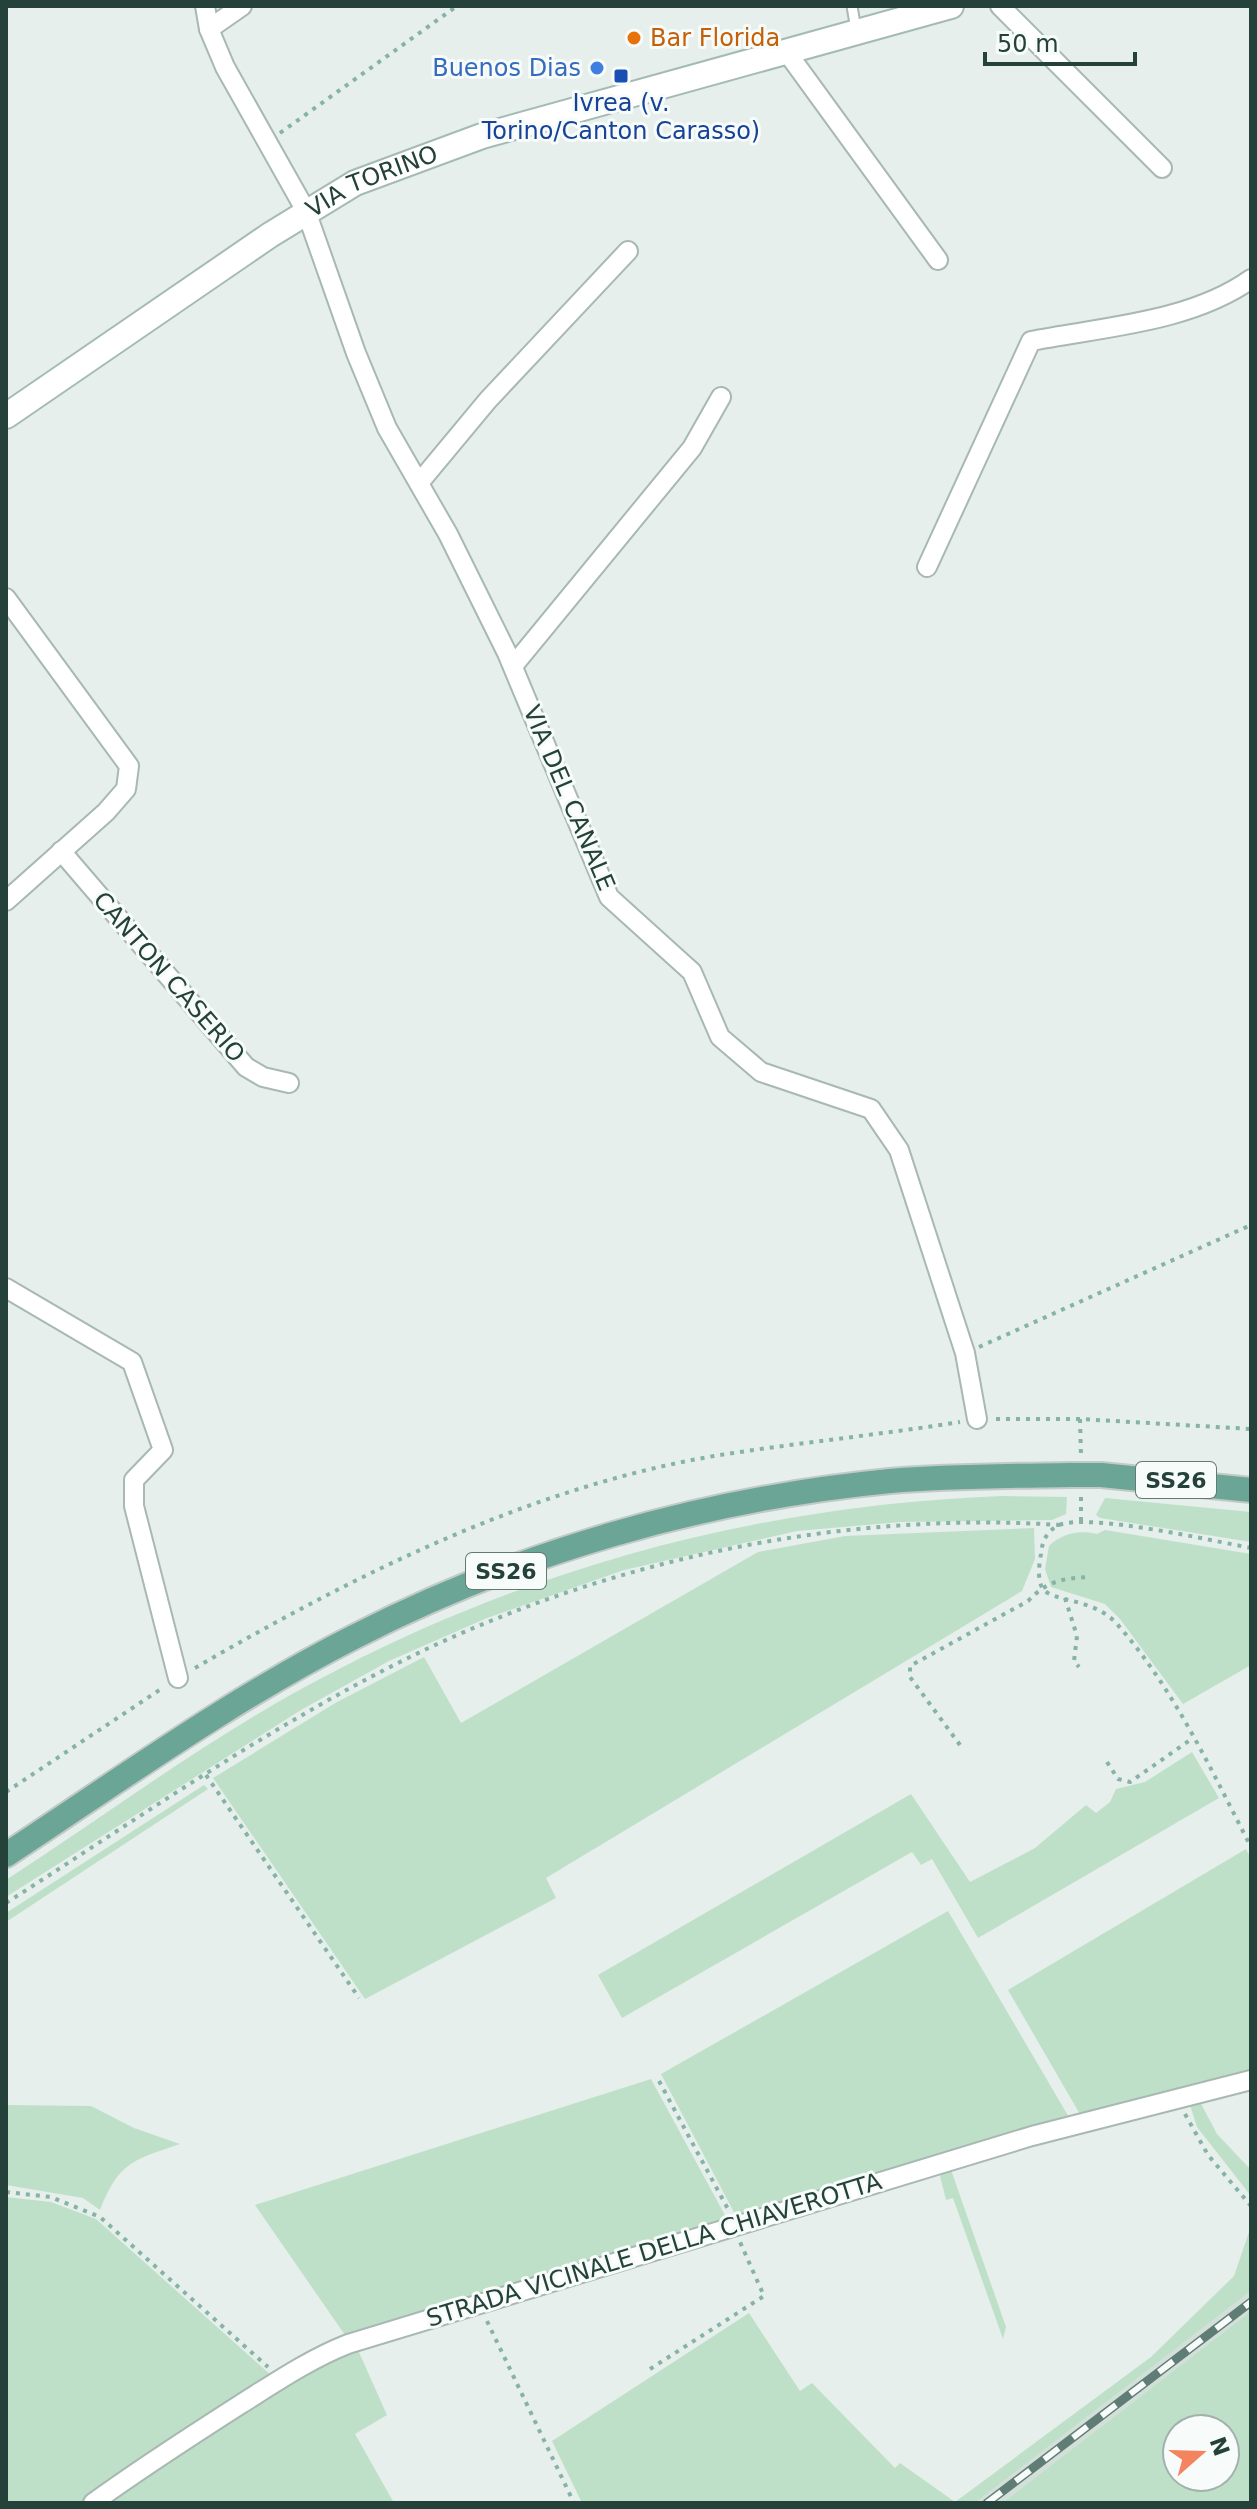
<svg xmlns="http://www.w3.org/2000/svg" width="1257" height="2509" font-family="'DejaVu Sans',sans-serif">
<rect width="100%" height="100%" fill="#e6efeb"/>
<!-- built -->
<path fill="#d4dfda" d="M1251,2291V2311L1002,2503H975Z"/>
<!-- green -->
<g fill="#bfe0c8" fill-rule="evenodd">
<path d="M1002,1496L1067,1497L1066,1514L1052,1520L901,1522L797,1531L624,1570L487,1618L389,1661L301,1710L6,1897V1880C115,1809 222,1728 339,1669C547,1562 768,1505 1002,1496Z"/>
<path d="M1105,1498L1251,1512V1542L1100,1518L1096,1515Z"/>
<path d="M1034,1528L1035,1559L1022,1591L546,1878L556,1898L365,1999L213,1778L337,1702L424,1657L461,1723L758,1552L845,1536Z"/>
<path d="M1105,1530L1251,1554V1665L1183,1704L1120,1619L1105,1604L1051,1587L1045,1569L1049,1546C1063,1533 1079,1530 1097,1534Z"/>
<path d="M1192,1752L1219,1798L978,1938L932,1859L921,1865L912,1852L622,2018L598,1975L911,1794L970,1882L1035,1848L1086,1805L1096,1813L1110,1802L1116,1789L1145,1782Z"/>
<path d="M204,1785L208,1789L6,1922V1913Z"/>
<path d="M1246,1849L1251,1859V2073L1081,2116L1008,1990Z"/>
<path d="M948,1911L1070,2119L737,2218L661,2074Z"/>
<path d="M651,2079L727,2219L347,2338L255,2205Z"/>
<path d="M1198,2098L1217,2134L1251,2170V2196L1197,2127L1190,2105Z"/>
<path d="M6,2105L91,2106L134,2128L180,2144C133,2160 119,2162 100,2210L83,2198L6,2185Z"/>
<path d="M950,2167L1006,2327L1003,2339L953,2198L946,2200L940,2176Z"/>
<path d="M6,2197L51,2202L96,2219L273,2377L152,2451L83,2503H6Z"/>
<path d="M1251,2226V2291L975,2503H582L552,2441L749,2313L800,2391L812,2383L895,2468L900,2463L955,2502L1151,2357L1234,2276Z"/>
<path d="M1251,2311V2503H1002ZM1177,2429H1225V2477H1177Z"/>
<path d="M358,2350L387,2415L355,2434L394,2503H109L306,2372Z"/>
</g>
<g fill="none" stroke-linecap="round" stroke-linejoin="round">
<!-- lane casing -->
<g stroke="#a8b8b2" stroke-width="13">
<path id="lane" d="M852,6L856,30"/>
</g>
<!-- street casing -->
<g stroke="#a8b8b2" stroke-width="22">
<g id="street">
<path d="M205,6L209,29L225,67L306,211L356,353L387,428L448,534L507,653L609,897L692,972L720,1037L761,1072L871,1109L899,1150L965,1353L977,1419"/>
<path d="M1000,6L1162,168"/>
<path d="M209,29L242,6"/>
<path d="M786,51L938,260"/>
<path d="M419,483L488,400L628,251"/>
<path d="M927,567L1031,341C1103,327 1191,322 1251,279"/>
<path d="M6,598L129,766L126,789L106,812L6,901"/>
<path d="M513,666L692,448L721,397"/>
<path d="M61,851L246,1067L263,1077L289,1083"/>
<path d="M6,1288L132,1362L163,1450L134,1480V1506L178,1678"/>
<path d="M93,2503C141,2468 191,2436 241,2404C276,2382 310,2359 348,2344L1032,2136L1251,2080"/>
</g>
</g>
<!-- secondary casing -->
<g stroke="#a4bbb3" stroke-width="28">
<g id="secondary">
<path id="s1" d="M6,416L270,235L355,183L482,136L951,6"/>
</g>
</g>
<!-- primary casing -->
<g stroke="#c2cac8" stroke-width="28">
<g id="primary">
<path d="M1101,1475L1251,1490"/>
<path d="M6,1855C120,1780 232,1699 354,1637C519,1552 704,1499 890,1481C950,1476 1010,1476 1071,1475"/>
</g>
</g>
<!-- path -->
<g stroke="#86b3a5" stroke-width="4" stroke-dasharray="4 6" stroke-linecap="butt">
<path d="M280,133L457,6"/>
<path d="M979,1347L1251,1225"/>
<path d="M996,1419H1080L1251,1429"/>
<path d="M1080,1419L1081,1456"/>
<path d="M1081,1497V1523"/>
<path d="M1251,1548C1214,1541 1090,1513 1059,1525C1047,1531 1042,1541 1041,1554C1039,1565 1037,1580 1043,1589C1053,1602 1094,1598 1117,1624C1175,1690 1211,1770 1251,1847"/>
<path d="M1065,1598L1077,1636L1074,1661L1079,1667"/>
<path d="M195,1668C357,1574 528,1488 714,1456C795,1443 878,1435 960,1422"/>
<path d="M960,1745L910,1677V1666L1028,1601C1047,1581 1063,1578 1090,1577"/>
<path d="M1107,1762L1118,1779L1130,1782L1193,1738"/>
<path d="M206,1775L359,1998"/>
<path d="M6,1792L164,1687"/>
<path d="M6,1903C133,1822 258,1734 392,1666C594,1563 834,1510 1060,1525"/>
<path d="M659,2081L729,2211"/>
<path d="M1185,2114L1208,2155L1251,2206"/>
<path d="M6,2192L51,2197L100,2217L268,2367"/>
<path d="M487,2321L574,2503"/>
<path d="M650,2369L764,2296L740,2242"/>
</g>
<!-- lane -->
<use href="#lane" stroke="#fff" stroke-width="9"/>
<!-- street -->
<use href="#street" stroke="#fff" stroke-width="18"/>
<!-- secondary -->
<use href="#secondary" stroke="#fff" stroke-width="24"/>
<!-- primary -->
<use href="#primary" stroke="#6aa596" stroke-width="24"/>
<!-- rail casing -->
<g stroke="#5f7d75" stroke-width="9">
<path id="rail" d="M987,2503L1251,2302"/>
</g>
<!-- rail -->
<use href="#rail" stroke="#f7fbf9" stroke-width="6" stroke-dasharray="18" stroke-linecap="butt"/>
<!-- primary-bridge casing -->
<g stroke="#c2cac8" stroke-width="28" stroke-linecap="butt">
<path id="primary-bridge" d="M1071,1475H1101"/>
</g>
<!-- primary-bridge -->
<use href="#primary-bridge" stroke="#6aa596" stroke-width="24"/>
</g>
<!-- markers -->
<circle fill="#e8710a" stroke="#f7fbf9" stroke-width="3" cx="634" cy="38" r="8"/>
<circle fill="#3f7fe0" stroke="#f7fbf9" stroke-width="3" cx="597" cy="68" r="8"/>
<rect fill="#1a4fb4" stroke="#f7fbf9" stroke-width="3" x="613" y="68" width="16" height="16" rx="4"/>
<g text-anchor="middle" stroke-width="6" stroke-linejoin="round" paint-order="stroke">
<!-- shield labels -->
<g fill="#f7fbf9" stroke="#637a73" stroke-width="2">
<rect x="1136" y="1462" width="80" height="36" rx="6"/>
<rect x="466" y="1553" width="80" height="36" rx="6"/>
</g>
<g font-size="22" font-weight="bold" fill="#24423a">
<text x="1176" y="1488">SS26</text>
<text x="506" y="1579">SS26</text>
</g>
<!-- food labels -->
<g font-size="24" fill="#c56008" stroke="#f7fbf9" text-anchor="start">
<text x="650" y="46">Bar Florida</text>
</g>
<!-- shop labels -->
<g font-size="24" fill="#366cbe" stroke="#f7fbf9" text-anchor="end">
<text x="581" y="76">Buenos Dias</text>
</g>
<!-- transit labels -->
<g font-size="24" fill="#164399" stroke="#f7fbf9">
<text x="621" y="111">Ivrea (v.<tspan x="621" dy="28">Torino/Canton Carasso)</tspan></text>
</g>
<!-- street labels -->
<g font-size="24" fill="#24423a" stroke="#f7fbf9">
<text dy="8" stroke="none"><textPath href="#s1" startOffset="436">VIA TORINO</textPath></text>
<text transform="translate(569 798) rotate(67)" y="8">VIA DEL CANALE</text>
<text transform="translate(169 977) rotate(49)" y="8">CANTON CASERIO</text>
<text transform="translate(654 2250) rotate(-17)" y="8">STRADA VICINALE DELLA CHIAVEROTTA</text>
</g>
</g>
<!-- border -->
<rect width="1257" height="2509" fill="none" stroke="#24423a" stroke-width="16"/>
<!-- north arrow -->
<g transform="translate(1201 2453) rotate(70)"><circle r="38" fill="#f7fbf9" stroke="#a3b1ad" stroke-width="2"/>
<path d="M0-6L14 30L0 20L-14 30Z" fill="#f4845f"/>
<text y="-12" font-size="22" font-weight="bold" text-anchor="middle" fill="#24423a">N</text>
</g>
<!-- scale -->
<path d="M985 52v12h150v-12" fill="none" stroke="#24423a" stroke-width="4"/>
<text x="997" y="52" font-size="24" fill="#24423a" stroke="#f7fbf9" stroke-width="6" paint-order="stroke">50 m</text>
</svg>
